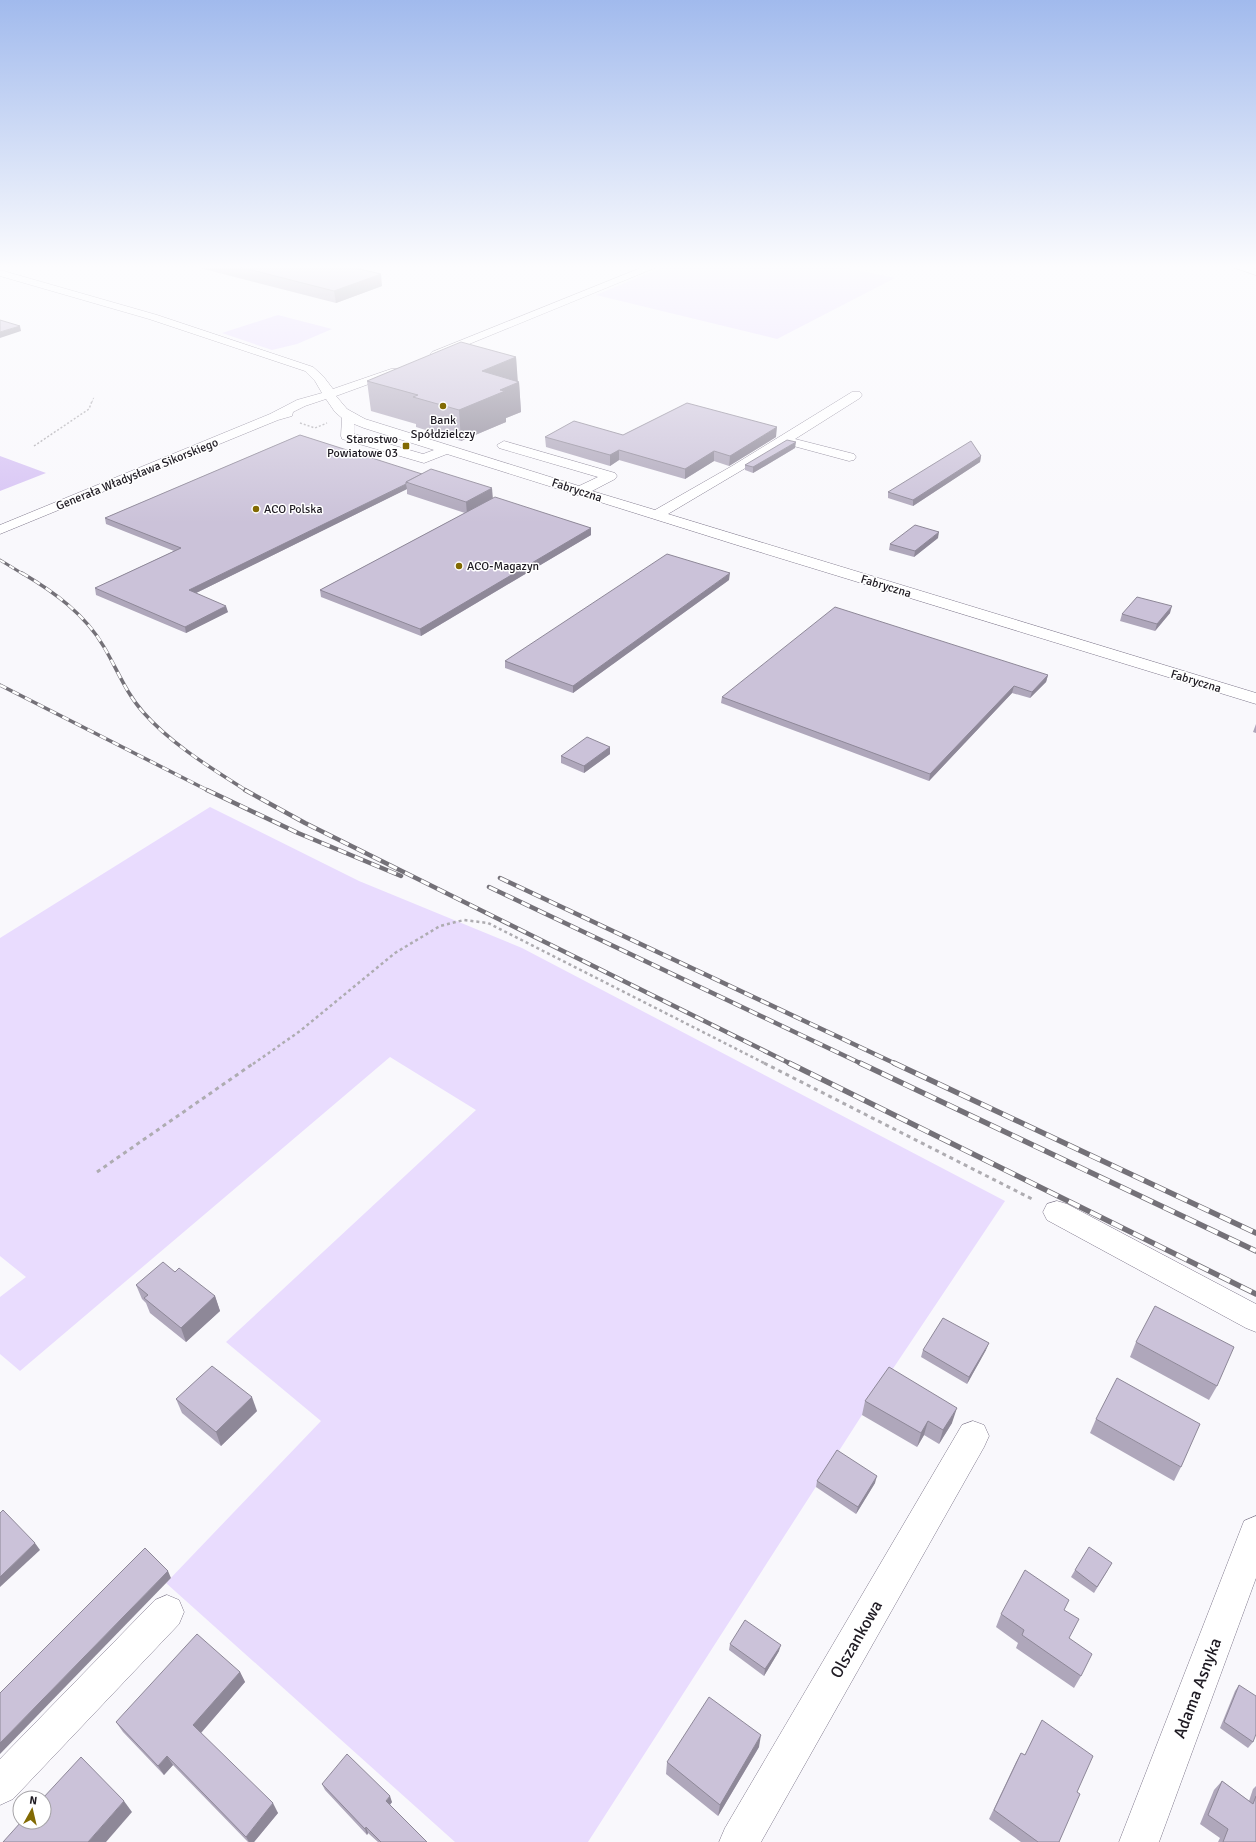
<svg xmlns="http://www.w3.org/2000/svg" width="1256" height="1842" font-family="Signika,sans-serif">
<rect width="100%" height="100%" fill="#f9f8fc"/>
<!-- green -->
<g fill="#e9dcfe">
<path d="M668,265H833L895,278L777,339L596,295Z"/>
<path d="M278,315L332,329L297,344L272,350L222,333Z"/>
<path d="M210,807L359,881L522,948L1005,1201L862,1415L588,1842H455L166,1583L321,1421L226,1342L476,1110L390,1057L20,1371L0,1354V1297L26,1277L0,1256V938Z"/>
</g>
<!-- water -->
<path fill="#d6c2f4" d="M0,456L46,473L0,491Z"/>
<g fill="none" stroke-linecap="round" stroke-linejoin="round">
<!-- minor casing -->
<g stroke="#7e778b" stroke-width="1">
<g id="minor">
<path d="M648,265H662L440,356L436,357L430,354L432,352Z"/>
<path d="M1227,265H1243L1256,269V275Z"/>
<path d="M0,270L157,315L313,367L323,376L333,389L391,369H399L401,371L399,373L336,396L347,409L365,419L579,486L598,477L499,448L497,445L504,441L615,473L617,476L615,479L592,491L655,510L732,466L852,392H860L862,395L860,398L795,439L854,454L856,457L854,460L849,461L786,444L668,514L1256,693V704L737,545L447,454L424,463L342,439L341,436L342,418L335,412L326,399L305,406L293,412L292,416L278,420L0,534V525L270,414L297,400L322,393L315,381L305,371L149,319L0,276ZM354,424L364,428L434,450L423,454L354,434Z"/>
<path d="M1057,1201L1067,1204L1256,1304V1332L1246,1328L1047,1220L1043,1212L1047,1204Z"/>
<path d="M973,1421L984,1425L989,1436L984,1447L761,1842H719L725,1828L962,1425Z"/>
<path d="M1256,1516V1578L1159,1842H1119L1244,1521Z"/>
<path d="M167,1595L179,1600L184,1612L179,1624L13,1799L0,1805V1759L155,1600Z"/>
</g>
</g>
<!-- path-far3 -->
<path stroke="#aeacb1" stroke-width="1" stroke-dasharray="1.5 1.5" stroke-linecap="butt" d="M92,402L94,397"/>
<!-- path-far2 -->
<g stroke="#aeacb1" stroke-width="1.5" stroke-dasharray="2 2" stroke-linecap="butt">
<path d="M300,423L315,428L327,423"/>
<path d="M34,446L89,409L92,401"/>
</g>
<!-- path-far1 -->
<path stroke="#aeacb1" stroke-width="2.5" stroke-dasharray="3 3" stroke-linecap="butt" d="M253,1064L300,1031L395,953L440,926L464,920L488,923L766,1064"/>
<!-- path -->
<g stroke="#aeacb1" stroke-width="3" stroke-dasharray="4 4" stroke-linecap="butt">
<path d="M764,1063L1034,1200"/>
<path d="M97,1172L254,1063"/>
</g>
<!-- minor -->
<use href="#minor" fill="#fff" fill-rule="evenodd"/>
<!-- rail-far3 casing -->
<g stroke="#747178" stroke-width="3">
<path id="rail-far3" d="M0,560L23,574"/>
</g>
<!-- rail-far2 casing -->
<g stroke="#747178" stroke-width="3.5">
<g id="rail-far2">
<path d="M22,573C54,592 85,614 104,647C117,669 126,693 143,712C171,744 211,768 247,791"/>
<path d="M0,685L209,791"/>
</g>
</g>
<!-- rail-far1 casing -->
<g stroke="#747178" stroke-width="4.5">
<g id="rail-far1">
<path d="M207,790L298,833L401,876"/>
<path d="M245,790L305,823L791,1064"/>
<path d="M500,878L896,1064"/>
<path d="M489,887L862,1064"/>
</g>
</g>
<!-- rail casing -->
<g stroke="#747178" stroke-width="5.5">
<g id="rail">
<path d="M789,1063L1256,1294"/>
<path d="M860,1063L1256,1251"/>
<path d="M894,1063L1256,1233"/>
</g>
</g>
<!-- rail-far3 -->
<use href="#rail-far3" stroke="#fff" stroke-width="2" stroke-dasharray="5.5" stroke-linecap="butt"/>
<!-- rail-far2 -->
<use href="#rail-far2" stroke="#fff" stroke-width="2.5" stroke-dasharray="7" stroke-linecap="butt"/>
<!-- rail-far1 -->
<use href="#rail-far1" stroke="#fff" stroke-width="3" stroke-dasharray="9" stroke-linecap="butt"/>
<!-- rail -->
<use href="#rail" stroke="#fff" stroke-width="4" stroke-dasharray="12" stroke-linecap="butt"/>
</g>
<!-- wall -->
<g fill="#afa7bb">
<path d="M188,265H342L382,286L336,303Z"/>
<path d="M516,357L517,382H519L521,412L506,418V422L461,441L416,427V424L371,411L367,381Z"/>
<path d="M300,435L493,498L591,528V535L421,636L321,597L320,590L465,513L407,494V489L196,593L228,612L186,633L96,595L95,588L174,551L106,524L105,518Z"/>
<path d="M623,435L776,437L729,466L714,461L685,479L619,460L610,466L546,447L545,437Z"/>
<path d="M795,448L753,473L745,470V465Z"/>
<path d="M981,456L980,462L913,506L888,498V492Z"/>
<path d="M938,538L914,557L889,550L890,544Z"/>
<path d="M729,580L573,693L505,668V661Z"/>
<path d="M1170,613L1155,631L1120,621L1122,614Z"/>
<path d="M1048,675L1046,682L1030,698L1012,693L929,781L721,703L722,697Z"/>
<path d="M1256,724V733L1253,732Z"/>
<path d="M610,747V754L584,773L561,763V756Z"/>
<path d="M175,1272L215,1296L220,1311L186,1342L150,1313L146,1303L142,1299L136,1285Z"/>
<path d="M1136,1342L1217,1386L1209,1400L1130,1357Z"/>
<path d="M923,1350H986L967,1384L921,1357Z"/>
<path d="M176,1399L257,1411L221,1446L182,1413Z"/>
<path d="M865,1401L952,1423L939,1444L924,1435L917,1447L862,1415Z"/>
<path d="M1096,1419L1181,1467L1174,1481L1090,1433Z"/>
<path d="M817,1481L875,1483L856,1514L816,1487Z"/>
<path d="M1075,1570H1108L1094,1593L1071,1577Z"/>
<path d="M1064,1610L1069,1638L1081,1676L1074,1688L1016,1648L1018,1643L996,1627L1001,1614Z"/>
<path d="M730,1644L779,1651L764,1676L729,1650Z"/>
<path d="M240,1672L245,1682L201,1733L278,1813L254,1842H248L173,1765L164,1775L123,1732L116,1722Z"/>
<path d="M1239,1685L1253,1742L1248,1748L1220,1728L1235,1691Z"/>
<path d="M1042,1720L1077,1792L1059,1842H1021L989,1819L1016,1762L1021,1753L1025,1755Z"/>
<path d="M759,1747L718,1816L666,1774L667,1762Z"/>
<path d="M1222,1781L1249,1801L1253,1789L1256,1786V1842H1218L1220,1838L1200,1824L1214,1790Z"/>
<path d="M322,1784L392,1802L390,1805L427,1842H378L368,1833L367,1835L325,1790Z"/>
</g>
<!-- shaded-wall -->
<g fill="#8e8898">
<path d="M381,274L382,286L336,303L334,291Z"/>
<path d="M20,326L21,331L0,338V332Z"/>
<path d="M516,357L518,383L519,382L521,412L506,418V422L461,441L459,410L482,371Z"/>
<path d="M777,427L776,437L729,466L730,456Z"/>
<path d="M796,442L795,448L753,473V467Z"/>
<path d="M619,450V460L610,466V455Z"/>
<path d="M714,451V461L685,479V469Z"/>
<path d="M981,456L980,462L913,506V500Z"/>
<path d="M406,484L407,489L190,596L189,590Z"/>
<path d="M492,488L493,500L467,514L466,502Z"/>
<path d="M591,528V535L421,636L420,629Z"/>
<path d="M939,532L938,538L914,557L915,551Z"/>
<path d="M730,573L729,580L573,693V686Z"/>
<path d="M226,606L228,612L186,633L185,627Z"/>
<path d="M1172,606L1170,613L1155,631L1157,624Z"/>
<path d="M1048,675L1046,682L1030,698L1032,692Z"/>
<path d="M1014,686L1012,693L929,781L930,774Z"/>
<path d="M610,747V754L584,773V766Z"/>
<path d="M215,1296L220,1311L186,1342L181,1328Z"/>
<path d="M989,1343L986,1350L967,1384L969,1377Z"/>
<path d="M252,1397L257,1411L221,1446L216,1432Z"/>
<path d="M957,1408L952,1423L939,1444L943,1430Z"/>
<path d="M928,1421L924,1435L917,1447L921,1433Z"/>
<path d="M877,1476L875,1483L856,1514L858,1507Z"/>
<path d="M35,1543L40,1550L0,1587V1577Z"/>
<path d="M168,1571L171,1578L0,1754V1743Z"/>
<path d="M781,1645L779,1651L764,1676L765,1669Z"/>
<path d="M240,1672L245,1682L199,1735L193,1725Z"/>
<path d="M761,1735L759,1747L718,1816L720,1805Z"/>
<path d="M167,1756L173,1765L164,1775L158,1766Z"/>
<path d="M390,1796L392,1802L388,1807L386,1801Z"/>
<path d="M124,1801L132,1812L106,1842H88Z"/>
<path d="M273,1803L278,1813L254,1842H249L246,1837Z"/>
<path d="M366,1827L368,1833L367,1835L365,1829Z"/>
</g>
<!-- building -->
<g fill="#cbc2d9" stroke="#8e8898">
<path d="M232,265H342L381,274L334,291Z"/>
<path d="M0,320L20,326L0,332Z"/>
<path d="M461,342L516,357L482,371L519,382L500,390L505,391L459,410L413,397L418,395L367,381Z"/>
<path d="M687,403L777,427L730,456L714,451L685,469L619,450L610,455L545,437L574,421L623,435Z"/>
<path d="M300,435L422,474L406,482V484L189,590L226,606L185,627L95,588L181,548L105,518Z"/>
<path d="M787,440L796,442L753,467L745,465Z"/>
<path d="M971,441L981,456L913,500L888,492Z"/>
<path d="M431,469L492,488L466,502L406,482Z"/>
<path d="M495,497L591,528L420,629L320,590Z"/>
<path d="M915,525L939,532L915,551L890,544Z"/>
<path d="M667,554L730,573L573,686L505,661Z"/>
<path d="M1137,597L1172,606L1157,624L1122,614Z"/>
<path d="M835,607L1048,675L1032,692L1014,686L930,774L722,697Z"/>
<path d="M587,737L610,747L584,766L561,756Z"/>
<path d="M163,1262L175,1272L179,1268L215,1296L181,1328L144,1298L148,1295L136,1285Z"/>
<path d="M1155,1306L1234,1347L1217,1386L1136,1342Z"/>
<path d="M943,1318L989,1343L969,1377L923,1350Z"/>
<path d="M212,1366L252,1397L216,1432L176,1399Z"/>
<path d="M889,1367L957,1408L943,1430L928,1421L921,1433L865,1401Z"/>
<path d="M1117,1378L1200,1424L1181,1467L1096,1419Z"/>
<path d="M837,1450L877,1476L858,1507L817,1481Z"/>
<path d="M3,1510L35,1543L0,1577V1513Z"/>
<path d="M1089,1547L1112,1563L1097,1587L1075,1570Z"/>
<path d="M145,1548L168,1571L0,1743V1693Z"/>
<path d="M1025,1570L1069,1600L1064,1610L1079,1619L1069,1638L1092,1654L1081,1676L1022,1635L1024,1630L1001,1614Z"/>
<path d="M745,1620L781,1645L765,1669L730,1644Z"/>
<path d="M197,1634L240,1672L193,1725L273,1803L246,1837L167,1756L158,1766L116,1722Z"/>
<path d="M1239,1685L1256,1696V1734L1253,1742L1224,1722Z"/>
<path d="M709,1697L761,1735L720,1805L667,1762Z"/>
<path d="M1042,1720L1093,1756L1077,1792L1080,1794L1059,1842H1038L994,1810L1021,1753L1025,1755Z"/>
<path d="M347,1754L390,1796L386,1801L427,1842H381L366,1827L365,1829L322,1784Z"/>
<path d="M81,1757L124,1801L88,1842H3L21,1822H44V1798H43Z"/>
<path d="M1222,1781L1253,1804L1256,1796V1842H1223L1228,1829L1208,1815Z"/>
</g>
<!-- sky -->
<linearGradient id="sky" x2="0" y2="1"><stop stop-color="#a1baed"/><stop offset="0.51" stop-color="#fcfcfe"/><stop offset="1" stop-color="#fcfcfe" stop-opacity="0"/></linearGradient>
<rect width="1256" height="523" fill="url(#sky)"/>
<!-- markers -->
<g fill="#826a03" stroke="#fff" stroke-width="1.5">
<circle cx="443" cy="406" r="4"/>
<rect x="402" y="442" width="8" height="8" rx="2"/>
<circle cx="256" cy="509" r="4"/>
<circle cx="459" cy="566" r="4"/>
</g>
<g text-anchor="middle" stroke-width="3" stroke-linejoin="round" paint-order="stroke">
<!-- far-poi labels -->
<g font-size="12" fill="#1e1a22" stroke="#fff" text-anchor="start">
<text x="443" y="424" text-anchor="middle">Bank<tspan x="443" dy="14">Spółdzielczy</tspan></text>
<text x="398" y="443" text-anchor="end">Starostwo<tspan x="398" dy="14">Powiatowe 03</tspan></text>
<text x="264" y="513">ACO Polska</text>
<text x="467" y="570">ACO-Magazyn</text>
</g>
<!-- far-street labels -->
<g font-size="12" fill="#1e1a22" stroke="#fff">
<text transform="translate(137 474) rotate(-22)" y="4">Generała Władysława Sikorskiego</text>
<text transform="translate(577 490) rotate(18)" y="4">Fabryczna</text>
<text transform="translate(886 586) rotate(17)" y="4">Fabryczna</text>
<text transform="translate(1196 681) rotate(17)" y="4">Fabryczna</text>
</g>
<!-- near-street labels -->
<g font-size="17" fill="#1e1a22" stroke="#fff">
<text transform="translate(856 1639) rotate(-60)" y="6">Olszankowa</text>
<text transform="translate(1197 1688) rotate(-69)" y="6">Adama Asnyka</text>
</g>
</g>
<!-- north arrow -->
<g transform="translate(32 1810) rotate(8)"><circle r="19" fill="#ffffff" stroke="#a5a3a7"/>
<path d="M0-3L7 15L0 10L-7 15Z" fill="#826a03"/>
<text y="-6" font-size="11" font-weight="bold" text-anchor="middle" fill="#1e1a22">N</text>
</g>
</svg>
